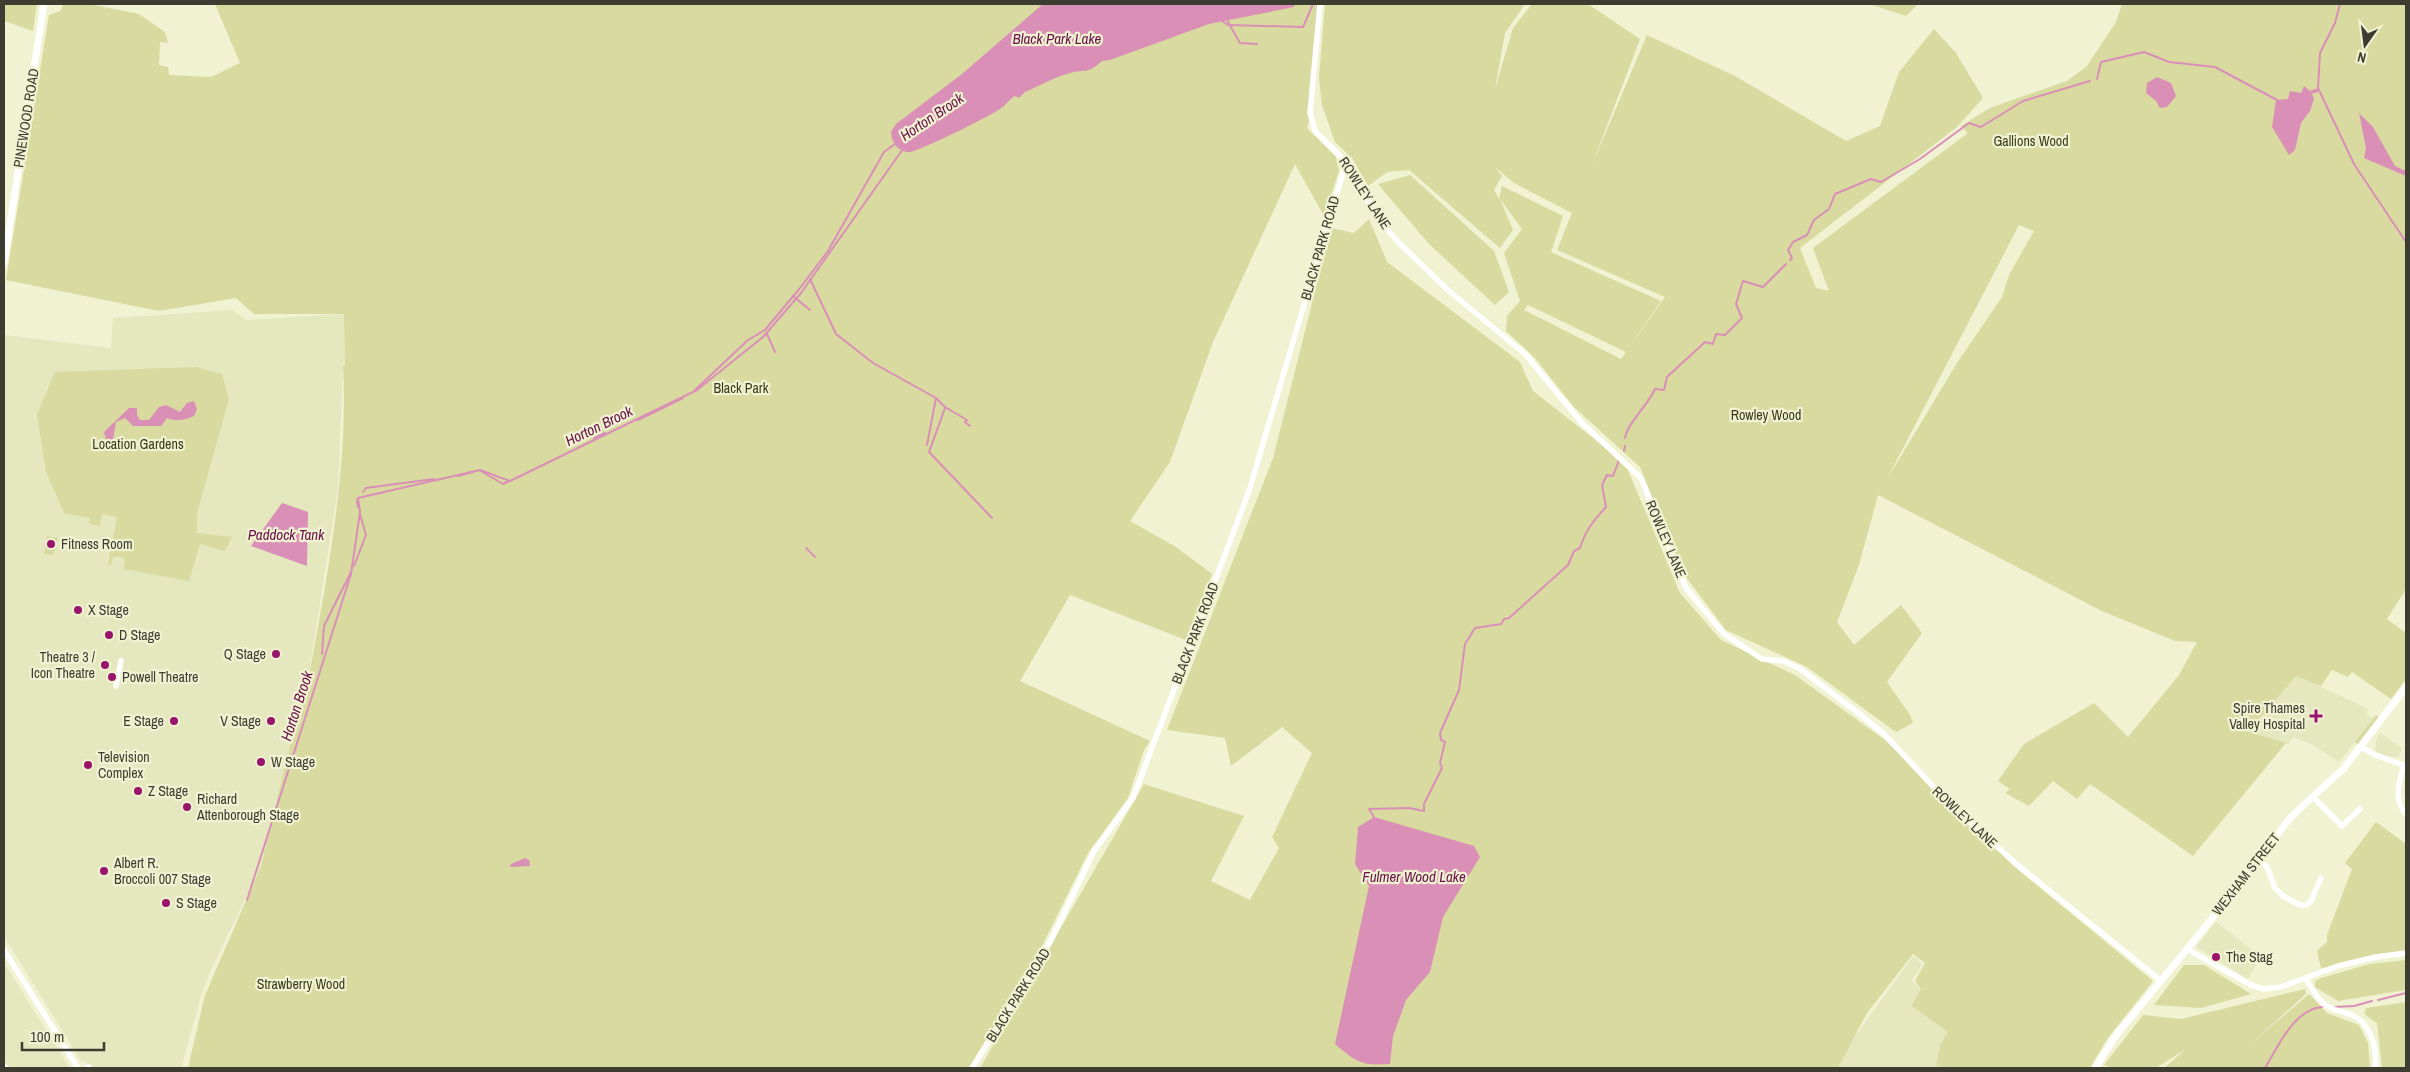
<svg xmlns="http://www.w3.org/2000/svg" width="2410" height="1072" font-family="'Archivo Narrow',sans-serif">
<rect width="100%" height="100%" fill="#f0f2d2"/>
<!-- built -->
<g fill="#e5e7bf">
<path d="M233,310L246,320L344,314L345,366H343L338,488L305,699L297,716L261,866L210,972L201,996L181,1068H90L86,1062L81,1061L4,936V335L111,348L113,318Z"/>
<path d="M2296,675L2368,709L2366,714L2374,719L2339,762L2309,743L2293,737L2288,744L2248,733Z"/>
<path d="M2380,733L2402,748L2398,757L2383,755L2375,750L2377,737Z"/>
<path d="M2216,922L2255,952L2256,965L2248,979L2196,947Z"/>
<path d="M1913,956L1922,964L1912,981L1921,989L1910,1006L1948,1032L1940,1045L1936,1066L1945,1068H1838L1848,1046Z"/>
<path d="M4,963L54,1043L70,1068H4Z"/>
</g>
<!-- green -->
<g fill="#d8daa0" fill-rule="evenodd">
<path d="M4,4H37L33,31L4,21Z"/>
<path d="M63,4H89L139,14L165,32L168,43L160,42L159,65L168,67L169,75L211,77L240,63L215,4H1319L1310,118L1307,128L1336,157L1339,171L1324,216L1295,164L1213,342L1170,462L1130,521L1176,547L1212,574L1186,640L1070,595L1020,681L1150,741L1144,750L1128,798L1088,853L1034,962L969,1068H188L205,995L261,866L297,716L305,699C324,591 349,475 343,366H345L344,314H254L236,298L159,311L6,280L49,15L61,11Z"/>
<path d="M1325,4H1525L1505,33L1495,89L1513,28L1532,4H1588L1640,39L1592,165L1647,35L1735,76L1846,141L1880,126L1899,72L1934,29L1956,53L1983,98L1957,127L1800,248L1816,288L1829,291L1813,248L1968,133L1961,126L1990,108L2067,81L2087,66L2116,22L2122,4H2406V589L2387,619L2406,633V679L2391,699L2352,672L2348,677L2332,670L2321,686L2296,676L2248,732L2286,743L2193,856L2090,784L2077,799L2053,781L2029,806L2005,793L2010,789L1998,781L2024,744L2094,703L2128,737L2179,675L2197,642L2175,641L2102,611L1878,495L1859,565L1837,622L1854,645L1901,605L1922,633L1887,682L1910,715L1913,723L1896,732L1807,667L1726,630L1683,573L1640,467L1574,407L1535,358L1506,331L1507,316L1520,301L1504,253L1522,229L1500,199L1513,230L1500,248L1409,170L1387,172L1368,186L1352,158L1335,142L1322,105L1319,78ZM1495,167L1514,183L1572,213L1557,250L1665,297L1621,359L1524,310L1528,305L1626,352L1661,301L1551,252L1563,216L1502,186L1499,199L1494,190L1502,176ZM2019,225L2034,231L2009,275L2002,297L1957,363L1886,481Z"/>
<path d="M1869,4H1918L1906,16Z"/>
<path d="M1410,175L1494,251L1509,292L1495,305L1429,244L1378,184Z"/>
<path d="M1369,219L1387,262L1520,362L1533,391L1625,463L1680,593L1721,640L1795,675L1885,740L1950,799L2011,864L2153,981L2107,1039L2090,1068H1945L1936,1066L1940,1045L1948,1032L1911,1006L1921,989L1915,981L1925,963L1913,954L1867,1013L1838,1068H980L1144,784L1244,816L1211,881L1250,900L1279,848L1272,837L1312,753L1282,727L1231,766L1225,738L1167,730L1273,458L1331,228L1354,233Z"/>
<path d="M196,367L222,374L229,399L197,513V533L232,537L225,551L200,544L189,581L124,569L125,560L119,556L113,558L111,565H108L117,517L102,514L100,526L89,524L90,518L64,513L46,471L37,415L55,372Z"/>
<path d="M47,536L58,538L53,555L44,554Z"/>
<path d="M2376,715L2380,718L2359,745L2355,742Z"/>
<path d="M2376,822L2406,844V953L2321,968L2317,951L2327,942V935L2352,869L2345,863Z"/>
<path d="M2406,960V990L2338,1001L2315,987V981L2321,978L2370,964Z"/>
<path d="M2184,965H2204L2251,994L2201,1008L2154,1005Z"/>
<path d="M2305,989L2306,994L2248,1046L2309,994L2327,1013L2359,1025L2368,1043L2370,1068H2164L2186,1049L2156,1068H2113L2104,1065L2143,1015L2181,1019Z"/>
<path d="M2406,1002V1068H2382L2377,1023L2364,1014L2366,1008Z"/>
</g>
<!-- water -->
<g fill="#da8fb6">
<path d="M1043,4H1294V7L1209,24L1110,60L1102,61C1088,74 1086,69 1070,73C1055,77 1039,86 1025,92L1019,98L1015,96C1010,99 1008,102 1004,106C995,114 920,151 910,152C899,153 891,142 891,132L896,124L962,74Z"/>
<path d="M2157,77L2171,83L2176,96L2167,107L2160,108L2156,101L2146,93L2147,83Z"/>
<path d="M2304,86L2310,91L2318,88V92L2312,94L2314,99L2310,111L2301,123L2295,150L2289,155L2272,127L2276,100L2288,99L2290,91L2301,93Z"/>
<path d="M2359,113L2373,127L2395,166L2406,171V176L2364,158L2366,148Z"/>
<path d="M194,401L197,409L194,416C185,420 177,422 167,418L161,426H133L125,418L116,422L113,439L110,441L106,439L104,432L129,408H137V415L140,420H149L159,407L166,405L180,412L187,403Z"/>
<path d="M282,503L308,512L307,566L251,546Z"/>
<path d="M1374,817L1474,846L1480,857L1443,917L1430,972L1406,1000L1393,1036L1390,1064C1362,1066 1356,1062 1335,1044L1369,886L1355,864L1358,827Z"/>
<path d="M525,858L529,860L530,866L510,867L511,864Z"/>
</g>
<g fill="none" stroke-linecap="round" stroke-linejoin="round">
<!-- stream -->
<g stroke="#da8fb6" stroke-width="2">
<path d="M2340,4L2335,23L2320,53L2318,88L2354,164L2406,242"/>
<path d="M1227,20L1240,43L1257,44"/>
<path d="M1222,21L1228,25L1303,27L1313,4"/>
<path d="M2097,79L2101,62L2144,52L2169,62L2215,67L2277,100"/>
<path d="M1790,260L1792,258L1788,250L1793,242L1807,235L1814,220L1829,209L1835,194L1871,179L1881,182L1920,159L1969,123L1981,127L2023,101L2090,81"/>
<path d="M810,279L836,334L873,363L936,398L945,407L967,420L965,422L970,426"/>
<path d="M793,296L810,310"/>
<path d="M767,334L775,352"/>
<path d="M695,390L748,340L765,330L800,288L828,251L884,152L895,144"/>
<path d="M945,408L929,452L992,518"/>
<path d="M638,420L683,398"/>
<path d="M594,438L605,433"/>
<path d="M1625,438C1627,424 1648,405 1655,389L1664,390L1667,377L1705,342L1713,344L1716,334L1725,335L1742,318L1736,304L1743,281L1763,287L1786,264"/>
<path d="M927,445L936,398"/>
<path d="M1624,451L1625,446"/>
<path d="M481,471L503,484L509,481"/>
<path d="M458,476L473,472"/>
<path d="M363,492L366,488L434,479"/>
<path d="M358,507L357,501L358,498"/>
<path d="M806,548L815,557"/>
<path d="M354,566L366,535L360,514"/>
<path d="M322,654L324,626L351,572"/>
<path d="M1374,817L1369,809L1409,808L1424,811V804L1442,768L1440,763L1445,742L1441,740L1440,733L1459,690L1465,644L1475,628L1501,624L1504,619L1509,618L1568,565L1574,551L1580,548C1585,531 1594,520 1606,507L1602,485L1607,475L1613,476L1619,460"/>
<path d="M247,900L351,574L360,512L358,498L480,470L510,481L697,390L763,337L801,293L903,149"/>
<path d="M2378,1000L2406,993"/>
<path d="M2334,1007L2354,1006L2372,1001"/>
<path d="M2265,1068C2278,1047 2294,1009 2322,1007"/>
</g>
<!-- minor -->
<g stroke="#fff" stroke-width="5.5">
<path d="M1320,4L1310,113L1315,131L1343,159L1379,220L1400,244L1449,291L1525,354L1582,423L1641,478L1686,588L1724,634L1762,659L1783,661L1799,668L1857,712L1884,734L1956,811L2026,872L2160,980"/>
<path d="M116,686L121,661"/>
<path d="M2361,747L2375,755L2406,766"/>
<path d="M2404,765C2399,782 2393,800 2406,814"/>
<path d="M2313,797L2342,826L2360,809"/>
<path d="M2257,860L2267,867L2275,888L2283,896L2300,905H2306L2311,901L2321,878"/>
<path d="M2187,949L2251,985L2264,989L2281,987L2338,966L2376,957L2406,953"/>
<path d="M4,950L78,1068"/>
<path d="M2306,979C2311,988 2316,997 2324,1004C2331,1010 2344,1012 2352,1015C2371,1023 2378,1051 2375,1068"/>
<path d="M4,1066L6,1068"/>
<path d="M88,1068L89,1067"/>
<path d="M972,1068L1050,942L1094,851L1133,798L1249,491L1345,166"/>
</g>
<!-- tertiary -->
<g stroke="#fff" stroke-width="7">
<path d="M4,262L44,4"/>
<path d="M2095,1068L2117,1034L2202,931L2291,817L2344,768L2406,687"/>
</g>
</g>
<!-- markers -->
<g fill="#98156b" stroke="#f0f2d2" stroke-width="2">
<circle cx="51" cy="544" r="5"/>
<circle cx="78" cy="610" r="5"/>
<circle cx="109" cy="635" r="5"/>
<circle cx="276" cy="654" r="5"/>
<circle cx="105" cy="665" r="5"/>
<circle cx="112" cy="677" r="5"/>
<path d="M2313.5 708.5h5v5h5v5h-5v5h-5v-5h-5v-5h5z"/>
<circle cx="174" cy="721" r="5"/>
<circle cx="271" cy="721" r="5"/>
<circle cx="261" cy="762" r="5"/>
<circle cx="88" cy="765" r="5"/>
<circle cx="138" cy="791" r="5"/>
<circle cx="187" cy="807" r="5"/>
<circle cx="104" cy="871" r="5"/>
<circle cx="166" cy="903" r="5"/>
<circle cx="2216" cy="957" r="5"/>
</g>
<g text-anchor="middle" stroke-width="4.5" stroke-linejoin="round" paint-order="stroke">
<!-- street labels -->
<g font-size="14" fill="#3c3c30" stroke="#f0f2d2">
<text transform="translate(26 118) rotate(-81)" y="5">PINEWOOD ROAD</text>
<text transform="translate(1365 193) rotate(57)" y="5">ROWLEY LANE</text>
<text transform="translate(1320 248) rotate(-74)" y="5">BLACK PARK ROAD</text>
<text transform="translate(1666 539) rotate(67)" y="5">ROWLEY LANE</text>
<text transform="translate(1195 633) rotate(-69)" y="5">BLACK PARK ROAD</text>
<text transform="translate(1965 817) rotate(43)" y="5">ROWLEY LANE</text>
<text transform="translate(2246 874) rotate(-52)" y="5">WEXHAM STREET</text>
<text transform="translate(1018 995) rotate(-58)" y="5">BLACK PARK ROAD</text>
</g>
<!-- park labels -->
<g font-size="14" fill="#3a3b18" stroke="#f0f2d2">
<text x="2031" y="146">Gallions Wood</text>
<text x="741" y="393">Black Park</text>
<text x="1766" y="420">Rowley Wood</text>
<text x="138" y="449">Location Gardens</text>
<text x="301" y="989">Strawberry Wood</text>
</g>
<!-- poi labels -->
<g font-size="14" fill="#3c3c30" stroke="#f0f2d2" text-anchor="start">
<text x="61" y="549">Fitness Room</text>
<text x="88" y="615">X Stage</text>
<text x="119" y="640">D Stage</text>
<text x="266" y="659" text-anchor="end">Q Stage</text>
<text x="95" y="662" text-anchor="end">Theatre 3 /<tspan x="95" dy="16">Icon Theatre</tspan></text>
<text x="122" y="682">Powell Theatre</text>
<text x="2305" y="713" text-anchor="end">Spire Thames<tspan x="2305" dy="16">Valley Hospital</tspan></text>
<text x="164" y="726" text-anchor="end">E Stage</text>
<text x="261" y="726" text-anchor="end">V Stage</text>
<text x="98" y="762">Television<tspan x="98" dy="16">Complex</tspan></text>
<text x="271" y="767">W Stage</text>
<text x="148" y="796">Z Stage</text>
<text x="197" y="804">Richard<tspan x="197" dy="16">Attenborough Stage</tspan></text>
<text x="114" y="868">Albert R.<tspan x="114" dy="16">Broccoli 007 Stage</tspan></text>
<text x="176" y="908">S Stage</text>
<text x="2226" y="962">The Stag</text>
</g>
<!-- water labels -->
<g font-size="15" font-style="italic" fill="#691149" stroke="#f0f2d2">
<text x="1057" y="44">Black Park Lake</text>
<text transform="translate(932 117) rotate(-34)" y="5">Horton Brook</text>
<text transform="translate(599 426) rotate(-26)" y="5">Horton Brook</text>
<text x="286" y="540">Paddock Tank</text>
<text transform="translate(297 706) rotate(-72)" y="5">Horton Brook</text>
<text x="1414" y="882">Fulmer Wood Lake</text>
</g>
</g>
<!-- border -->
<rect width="2410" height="1072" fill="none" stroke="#3c3c30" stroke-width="10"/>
<!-- north arrow -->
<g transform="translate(2365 45) rotate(194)" stroke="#f0f2d2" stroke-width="4" paint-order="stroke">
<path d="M0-4L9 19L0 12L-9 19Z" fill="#3c3c30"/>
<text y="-8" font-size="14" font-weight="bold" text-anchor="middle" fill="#3c3c30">N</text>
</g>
<!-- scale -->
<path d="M22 1042v8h82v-8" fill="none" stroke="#3c3c30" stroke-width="2.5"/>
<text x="30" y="1042" font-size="15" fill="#3c3c30" stroke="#f0f2d2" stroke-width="4" paint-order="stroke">100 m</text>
</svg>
